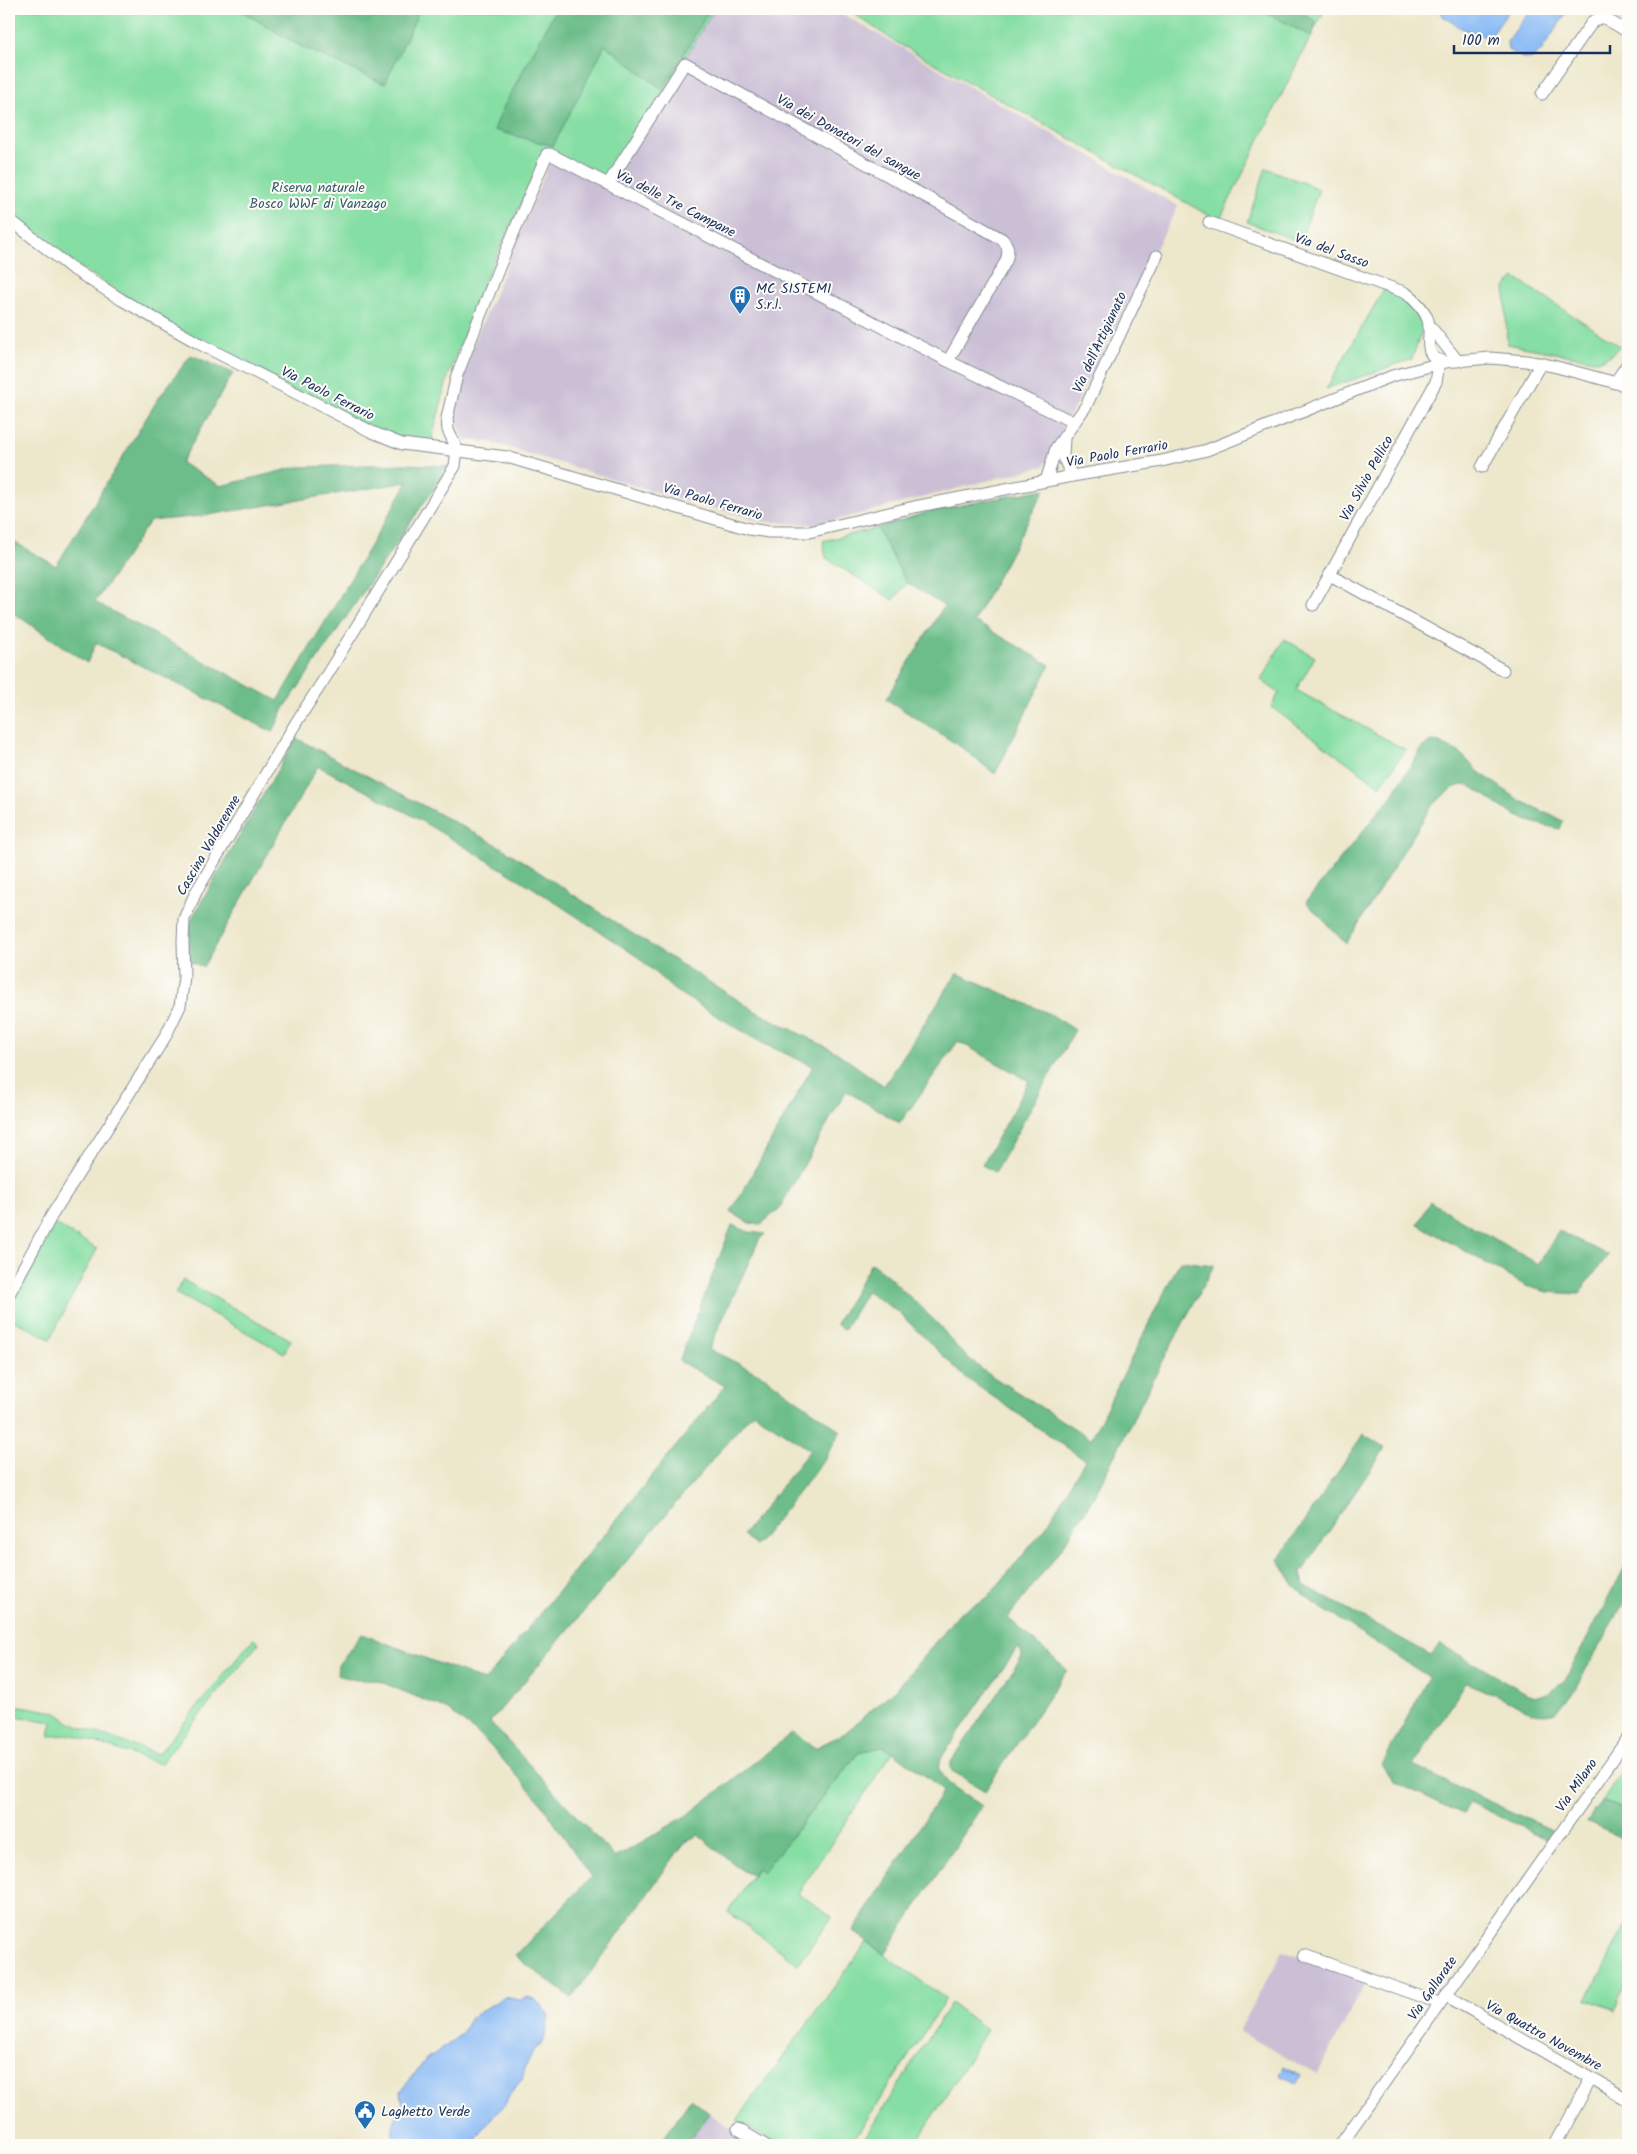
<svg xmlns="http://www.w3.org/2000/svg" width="1637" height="2154" font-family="Kalam,sans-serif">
<rect width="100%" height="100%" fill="#fdfcf7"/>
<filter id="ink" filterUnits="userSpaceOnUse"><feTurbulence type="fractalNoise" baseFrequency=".02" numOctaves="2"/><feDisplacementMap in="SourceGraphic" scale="10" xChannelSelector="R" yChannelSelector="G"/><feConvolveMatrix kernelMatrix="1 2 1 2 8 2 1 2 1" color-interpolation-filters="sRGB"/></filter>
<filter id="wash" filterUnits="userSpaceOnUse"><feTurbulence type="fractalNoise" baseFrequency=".0096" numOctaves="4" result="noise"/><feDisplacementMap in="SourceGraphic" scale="20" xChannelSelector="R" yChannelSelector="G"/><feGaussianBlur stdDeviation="1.12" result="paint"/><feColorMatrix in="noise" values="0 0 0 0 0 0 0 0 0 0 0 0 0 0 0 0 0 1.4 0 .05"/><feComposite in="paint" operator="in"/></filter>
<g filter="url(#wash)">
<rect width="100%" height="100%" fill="#ede7cb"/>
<!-- industrial -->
<g fill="#cbbfd5">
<path d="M710,9H834L1178,206L1044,466L817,525L761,521L676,498L489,442L465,440L452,411L459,379L548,166L553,146Z"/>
<path d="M1282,1951L1367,1980L1317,2075L1239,2031Z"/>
<path d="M709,2113L747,2140L744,2145H687Z"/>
</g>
<!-- green -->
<g fill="#85dea3" stroke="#508680">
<path d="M9,9H714L673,80L607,183L547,149L484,282L448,377L429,449L403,445L198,343L9,221Z"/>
<path d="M847,9H1325C1288,79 1255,151 1219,221L894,41Z"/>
<path d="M1266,168L1319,189L1300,242L1247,222Z"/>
<path d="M1515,278L1620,346L1611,355L1598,361L1507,344L1505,287Z"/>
<path d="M1384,289C1405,299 1412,303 1424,324L1412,359L1326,389Z"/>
<path d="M877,528L907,583L893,600L826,558L823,541Z"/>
<path d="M1284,639L1315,657L1296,690L1406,750L1380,786L1271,707L1279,693L1261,680Z"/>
<path d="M55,1224L97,1249L50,1339L9,1318V1309Z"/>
<path d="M183,1280L291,1340L284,1353L175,1293Z"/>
<path d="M253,1639L259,1643L160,1764L74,1735L49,1736L52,1722L9,1715V1704L55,1712L72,1724L158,1754Z"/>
<path d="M883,1746L893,1752L798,1893L832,1917L798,1964L728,1912L757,1868L763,1872L859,1752Z"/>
<path d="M1628,1763L1627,1809L1602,1801Z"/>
<path d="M1628,1921V1978L1615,2011L1587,1999Z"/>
<path d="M867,1942L946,1999L850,2145H777L737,2120Z"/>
<path d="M951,2003L987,2030L915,2145H860Z"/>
</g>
<!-- forest -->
<g fill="#6cbd89" stroke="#447674" fill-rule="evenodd">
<path d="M238,9H420L385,84L300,46Z"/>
<path d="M556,9H710L663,90L605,45L553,146L494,130L503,108Z"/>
<path d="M1259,9H1294L1316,21L1312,37Z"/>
<path d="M191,355L233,373L181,463L221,486L297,467L404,464L449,466L283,710L273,732L96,643L87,663L9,610V539L56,566L158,399ZM408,482L278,701L95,602L150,521L202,516Z"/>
<path d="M1045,489L974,621L1050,665L995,774L961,747L886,699L944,606L907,583L877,528L931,511Z"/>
<path d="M296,738L501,847L636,936L757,1012L836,1052L884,1086L957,973L1052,1015L1075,1030L995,1172L982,1165L1029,1081L958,1041L900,1123L846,1091L779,1209L761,1224L749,1223L731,1212L813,1066L762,1043L674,990L638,957L532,887L413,816L318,766L203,967L187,960L191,920Z"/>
<path d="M1435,741L1459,752L1479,772L1519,800L1563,821L1560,829C1541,825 1523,821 1506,810C1468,786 1466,769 1429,810L1346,944L1306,902L1392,795L1422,748L1429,742Z"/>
<path d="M1430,1202L1538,1264L1559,1231L1608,1255L1579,1294L1547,1292L1526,1286L1418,1224Z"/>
<path d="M732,1225L749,1232L765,1234L759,1240L709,1349L765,1377L841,1431L824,1460L756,1546L743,1535L810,1450L753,1412L490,1722L615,1858L689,1814L793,1732L815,1748L845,1733L901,1684L959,1613L987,1598L1044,1530L1085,1460L966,1378L898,1312L867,1291L844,1330L836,1324L871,1263L887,1275L938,1324L961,1352L984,1371L1091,1439L1180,1261L1214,1265L1156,1374L1094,1496L1062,1548L1008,1618L1067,1670L985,1791L954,1772L951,1768V1762L1022,1657L1018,1647L941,1758L939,1769L948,1783L982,1806L885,1954L853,1931L944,1790L893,1752L883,1747L859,1752L763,1872L757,1868L752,1875L743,1871L698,1835L685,1842L572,1998L515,1956L591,1877L539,1800L484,1739L448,1710L376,1680H356L337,1675L338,1665L362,1634L485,1681L725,1386L679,1361Z"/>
<path d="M1364,1434L1385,1448L1301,1573L1304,1585L1431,1655L1440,1644L1533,1697L1550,1693L1565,1680L1628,1561V1596L1569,1699C1556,1711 1552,1716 1533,1713L1466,1682L1413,1766L1555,1832L1548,1840L1470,1802L1463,1814L1395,1782L1382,1765L1429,1677L1315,1604L1296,1588L1278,1560Z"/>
<path d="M1602,1801L1628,1809V1841L1587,1822Z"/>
<path d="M691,2099L709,2113L687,2145H659Z"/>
</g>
<!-- water -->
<g fill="#89baf5" stroke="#5274aa">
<path d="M1442,9H1510L1491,36C1476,38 1452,24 1441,14Z"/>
<path d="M1531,9H1569L1541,51L1532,59L1523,58L1508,50L1507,42Z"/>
<path d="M505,1997L520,2000L528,1997L536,2000L549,2015L544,2041L533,2051L524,2071L522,2079L508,2097L505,2105L493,2116L477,2137L476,2145H395C391,2130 392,2120 403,2108L401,2091L427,2058L440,2051L462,2033L472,2016Z"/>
<path d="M1284,2066L1301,2075L1297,2083L1280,2075Z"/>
</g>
</g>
<g filter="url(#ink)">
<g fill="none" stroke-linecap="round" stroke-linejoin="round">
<!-- minor casing -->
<g stroke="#848b94" stroke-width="13">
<g id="minor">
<path d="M1542,94L1593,21L1603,17L1628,32"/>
<path d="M608,184L685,63L1002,239C1009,246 1009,251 1006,261L948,361"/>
<path d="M9,219L70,267L122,300L200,344L372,432L402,444L507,457L749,529L769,532H809L914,507L1072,476L1162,461L1207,450L1392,376L1445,362L1490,358L1526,361L1553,366L1628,386"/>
<path d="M1209,222L1406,293C1415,300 1424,308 1428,320C1433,337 1419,356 1445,362"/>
<path d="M1429,325L1457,360"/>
<path d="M1615,383L1628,363"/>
<path d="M1064,438L1063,457L1072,476"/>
<path d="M1482,467L1541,363"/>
<path d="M1046,481L1056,448L1086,406L1157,256"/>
<path d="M1330,575L1503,670"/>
<path d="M1313,605L1436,382L1438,370L1436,363"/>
<path d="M9,1294L52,1215L165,1037L180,1006L184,977L183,941L184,919L196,892L297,721L325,678L455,466L457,449L448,430L447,418L457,375L500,265L547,154H550L948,361L1073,422"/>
<path d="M1304,1955L1439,2003"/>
<path d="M1445,1995L1628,2100"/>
<path d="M738,2129L765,2145"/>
<path d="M1340,2145L1628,1738"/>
<path d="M1555,2145L1591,2079"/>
</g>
</g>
<!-- minor -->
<use href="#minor" stroke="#fff" stroke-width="11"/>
</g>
</g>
<!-- icons -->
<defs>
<g id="building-pin" transform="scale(1.125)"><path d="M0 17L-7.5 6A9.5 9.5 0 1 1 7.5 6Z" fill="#1f6fb2" stroke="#fdfcf7"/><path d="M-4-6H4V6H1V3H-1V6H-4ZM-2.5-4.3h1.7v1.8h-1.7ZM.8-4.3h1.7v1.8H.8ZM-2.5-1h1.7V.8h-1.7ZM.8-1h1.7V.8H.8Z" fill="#fff"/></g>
<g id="civic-pin" transform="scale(1.125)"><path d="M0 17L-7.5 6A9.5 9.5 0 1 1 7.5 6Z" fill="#1f6fb2" stroke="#fdfcf7"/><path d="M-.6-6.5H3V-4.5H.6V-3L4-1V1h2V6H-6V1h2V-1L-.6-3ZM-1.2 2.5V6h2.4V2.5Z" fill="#fff"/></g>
</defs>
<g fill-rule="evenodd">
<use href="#building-pin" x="740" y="296"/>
<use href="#civic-pin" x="365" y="2111"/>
</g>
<g text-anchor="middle" stroke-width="4" stroke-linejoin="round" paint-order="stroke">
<!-- street labels -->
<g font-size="14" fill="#1b2f5e" stroke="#fdfcf7">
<text transform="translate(849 137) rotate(29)" y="5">Via dei Donatori del sangue</text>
<text transform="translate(676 203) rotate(27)" y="5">Via delle Tre Campane</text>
<text transform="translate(1332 250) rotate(20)" y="5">Via del Sasso</text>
<text transform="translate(1099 342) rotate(-65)" y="5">Via dell'Artigianato</text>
<text transform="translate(328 393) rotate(27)" y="5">Via Paolo Ferrario</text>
<text transform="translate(1117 453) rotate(-10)" y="5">Via Paolo Ferrario</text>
<text transform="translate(1366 478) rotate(-61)" y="5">Via Silvio Pellico</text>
<text transform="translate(713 501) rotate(16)" y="5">Via Paolo Ferrario</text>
<text transform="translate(208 845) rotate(-60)" y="5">Cascina Valdarenne</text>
<text transform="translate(1576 1785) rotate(-55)" y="5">Via Milano</text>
<text transform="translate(1432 1988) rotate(-55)" y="5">Via Gallarate</text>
<text transform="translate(1544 2035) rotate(29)" y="5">Via Quattro Novembre</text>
</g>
<!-- park labels -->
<g font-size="14" fill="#365b6f" stroke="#fdfcf7">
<text x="318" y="192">Riserva naturale<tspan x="318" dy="16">Bosco WWF di Vanzago</tspan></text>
</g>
<!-- poi labels -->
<g font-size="14" fill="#1b2f5e" stroke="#fdfcf7" text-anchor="start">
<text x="756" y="293">MC SISTEMI<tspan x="756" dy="16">S.r.l.</tspan></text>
<text x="381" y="2116">Laghetto Verde</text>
</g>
</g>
<!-- margin -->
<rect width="1637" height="2154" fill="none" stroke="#fdfcf7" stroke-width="30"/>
<!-- scale -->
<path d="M1454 45v8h156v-8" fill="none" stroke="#1b2f5e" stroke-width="2.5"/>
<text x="1462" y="45" font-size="15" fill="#1b2f5e" stroke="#fdfcf7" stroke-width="4" paint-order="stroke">100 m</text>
</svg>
